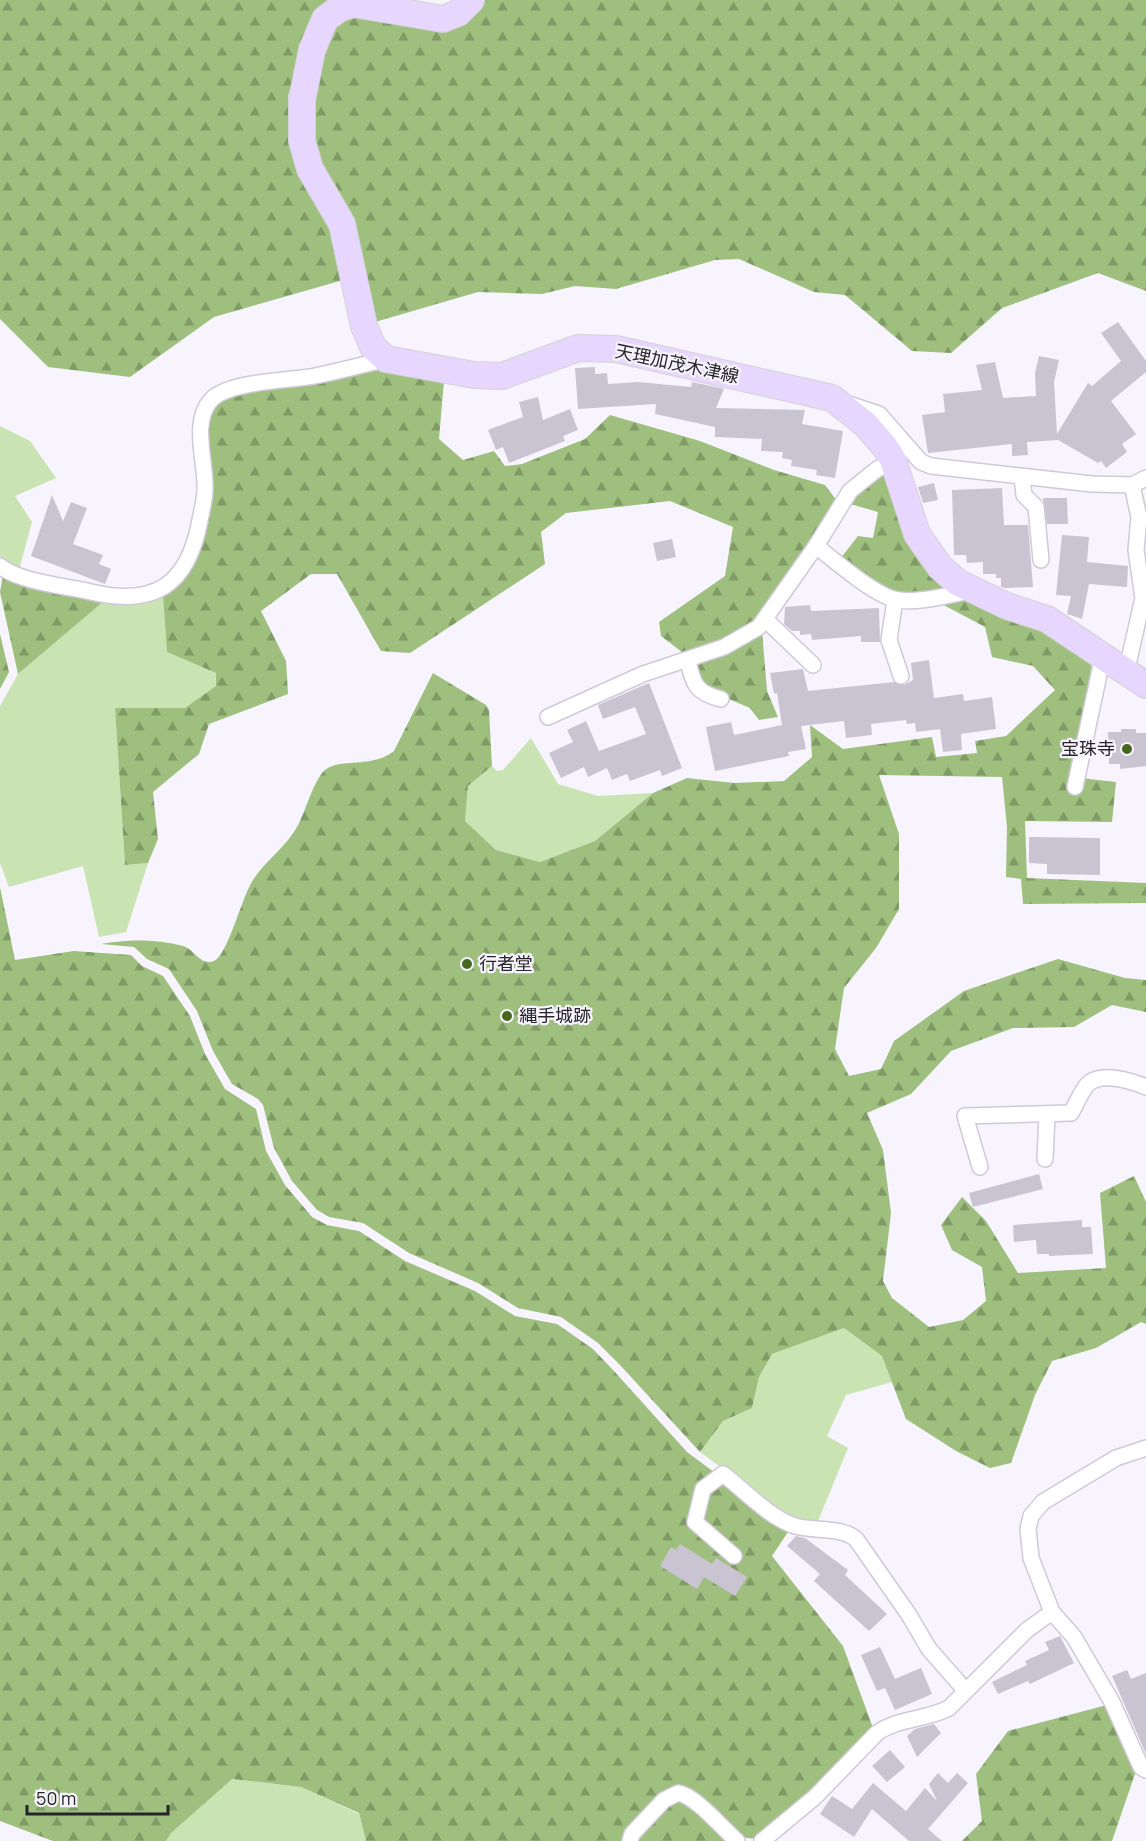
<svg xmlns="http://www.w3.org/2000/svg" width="1146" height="1841" font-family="Manrope,'Noto Sans JP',sans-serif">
<defs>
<pattern id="forest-firs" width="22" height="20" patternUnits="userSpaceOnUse" patternTransform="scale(1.5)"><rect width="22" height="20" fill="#9ebf7e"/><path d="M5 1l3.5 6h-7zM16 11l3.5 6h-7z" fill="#819b67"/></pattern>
</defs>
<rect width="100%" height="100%" fill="#f8f4fd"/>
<!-- green -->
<g fill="#c9e3b2">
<path d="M0,426L30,441L56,478L15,496L32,522L19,570L5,563L0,556Z"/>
<path d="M163,596L167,652L216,673V687L185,708H115L125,865L148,863L126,932L99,937L83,866L9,887L0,863V706L18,674L104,601H147Z"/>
<path d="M531,738L558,784L598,796L653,793L595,841L540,862L496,850L465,821L468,786L492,766L497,771L503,770Z"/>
<path d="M844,1328L882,1356L892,1382L846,1395L827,1436L848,1448L816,1526L793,1521L700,1452L723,1421L752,1408L759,1377L772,1354Z"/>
<path d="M231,1779L301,1787L359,1814L366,1841H166L171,1833Z"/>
</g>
<!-- forest -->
<g fill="url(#forest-firs)">
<path d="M0,0H332L304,47L288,96L293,142L328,216L343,280L214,317L130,377L48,367L0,319Z"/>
<path d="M484,0H1146V291L1098,273L1002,308L951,353L912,351L845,295L814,292L739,259L715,260L616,289L575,286L542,294L478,292L375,322L313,139V101L323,53L334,26L354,16L475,12Z"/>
<path d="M379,370L444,381L439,439L463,460L494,451L505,466L522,464L585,439L610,415L700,441L774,470L825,485L837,501L756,624L687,656L661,636L659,622L725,576L733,527L670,501L566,513L541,532L545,564L410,653L381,651L337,574H311L261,611L286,661L288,694L209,724L199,754L153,792L158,839L148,863L125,865L115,708H185L216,686V673L167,652L163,596L183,579L195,557L207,423L215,405L233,394Z"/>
<path d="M878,473L888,478L950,589L896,596L840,559L858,536L873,538L878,512L847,503Z"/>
<path d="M3,575L104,601L18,674L0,592Z"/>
<path d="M965,596L1042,627L1093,657L1072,777L1116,782L1112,822L1025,821L1027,878L1146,883V903L1023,904L1021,879L1006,877L1007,827L1002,777L879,775L899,834V909L876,948L844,988L835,1049L849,1076L881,1069L894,1041L964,991L1058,959L1125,978L1146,980V1012L1112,1005L1074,1027L1013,1028L951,1051L911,1094L867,1113L883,1150L891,1213L883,1281L892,1298L929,1327L963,1320L986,1301L982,1267L952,1250L941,1225L962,1197L986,1221L1018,1273L1106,1268L1100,1193L1134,1176L1146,1202V1324L1141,1322L1096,1348L1052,1361L1035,1395L1011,1463L990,1468L956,1451L906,1419L882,1356L844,1328L772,1354L759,1377L752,1408L723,1421L700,1452L620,1365L598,1343L561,1317L518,1308L478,1283L409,1253L363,1223L329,1217L317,1210L292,1181L274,1148L263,1105L258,1099L232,1084L213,1051L197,1011L169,969L147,959L134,947L101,944C127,939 157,939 183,946C194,949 200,966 214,961C228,955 242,896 253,880C265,861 286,847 297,827C305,813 314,779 325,770C342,757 371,769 394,751L433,673L486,705L489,710L492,766L468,786L465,821L496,850L540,862L595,841L653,793L687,778L734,783L784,781L812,757L810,725L843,749L932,737L936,757L977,753L975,741L1006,736L1055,690L1033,666L992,657L985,627L936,601Z"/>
<path d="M762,630L767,691L778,717L759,720L750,708L717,694L702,682L694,663Z"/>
<path d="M0,634L9,672L0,689Z"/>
<path d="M0,887L15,960L74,951L131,955L142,966L163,976L190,1016L205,1054L225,1089L256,1109L266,1151L285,1185L312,1217L327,1225L359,1231L405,1261L475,1291L515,1316L557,1324L593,1349L614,1371L687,1452L790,1529L772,1556L843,1646L873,1728L812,1793L755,1839L741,1837L684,1789L624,1841H366L359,1813L301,1787L232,1779L171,1833L166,1841H53L0,1821Z"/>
<path d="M1107,1705L1136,1771L1112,1841H962L982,1821L976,1774L1008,1731Z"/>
<path d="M678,1801L688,1804L726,1841H638L669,1805Z"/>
</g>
<!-- building -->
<g fill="#cac4d2">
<path d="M1118,322L1146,361V372L1111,401L1136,434L1122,444L1127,452L1106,468L1101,461L1098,463L1058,440L1027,442L1028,455L1012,456V444L928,453L922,415L945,412L943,394L982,390L976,365L995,362L1003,398L1036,396L1035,373L1039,356L1059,360L1054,382L1057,434L1088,383L1092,386L1121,361L1101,333Z"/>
<path d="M595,367V374L607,373L608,384L638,382L691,387L692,382L721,388L724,389L716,408L805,410L802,424L843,431L835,478L816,475L817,470L791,466L792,460L782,458L783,452L761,451L762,439L715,437V427L655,414L656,404L578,409L575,368Z"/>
<path d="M538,397L543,420L570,409L578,430L563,436L565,441L509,463L503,447L496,450L488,430L523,417L519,402Z"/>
<path d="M934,483L938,500L923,503L918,487Z"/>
<path d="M1002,488L1004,525H1028L1033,587L1005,588L1001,587V578H996V574H983V562L967,563L966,555H954L952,490Z"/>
<path d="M52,495L63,521L71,502L87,508L73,544L103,555L99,564L111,569L105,584L31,556Z"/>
<path d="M1043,498H1067L1068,524H1047Z"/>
<path d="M1062,535L1089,537L1087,562L1128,566L1127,587L1089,584L1082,619L1067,614L1071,596L1056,595Z"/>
<path d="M672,539L676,557L657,561L653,543Z"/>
<path d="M810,605L811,611L879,608L880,642H861V636L812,640L811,634L800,635V631H792L784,624L785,607Z"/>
<path d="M929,660L934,698L963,694L964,701L992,697L996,729L961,734L962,750L943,752L940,729L916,732L915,723L907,724L906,720L871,724L872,735L846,738L844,721L801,726L806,749L788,752L789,756L715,771L706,727L731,722L734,735L782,725L777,693L774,694L770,673L803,669L808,691L894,682L904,685L913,680L911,663Z"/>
<path d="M649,683L682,768L662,776L660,770L630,781L627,774L612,780L607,768L588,777L584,767L561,778L549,753L573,742L567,730L586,721L599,751L646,734L635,707L603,719L598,705Z"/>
<path d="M1121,729H1136V733H1146V766L1120,769V764H1109L1108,732H1121Z"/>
<path d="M1029,837L1100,838V875L1047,874V864L1029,863Z"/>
<path d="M1039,1174L1043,1189L973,1207L969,1193Z"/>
<path d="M1082,1220V1227H1091L1093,1254L1049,1256V1254H1037L1036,1240L1014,1242L1013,1225Z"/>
<path d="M796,1536L805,1538L848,1570L845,1575L887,1614L869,1631L814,1581L820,1574L787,1546Z"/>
<path d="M680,1544L712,1564L716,1558L747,1577L735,1596L704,1577L697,1589L660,1566L671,1547L676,1550Z"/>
<path d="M1060,1636L1074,1663L1030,1684L1028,1681L998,1694L992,1682L1027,1665L1025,1661L1049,1650L1045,1642Z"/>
<path d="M880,1647L895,1679L921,1668L932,1694L895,1710L885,1688L877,1691L861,1655Z"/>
<path d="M1127,1670L1131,1679L1146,1673V1754L1112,1676Z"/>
<path d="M934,1724L941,1733L917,1757L907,1736L915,1729Z"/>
<path d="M890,1750L905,1767L887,1782L872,1766Z"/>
<path d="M938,1773L948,1783L957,1773L968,1783L928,1829L942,1841H909L872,1809L854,1837L820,1814L832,1796L852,1809L873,1783L906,1811L925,1788L937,1801L929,1784Z"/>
</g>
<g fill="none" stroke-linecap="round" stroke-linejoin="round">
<!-- street casing -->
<g stroke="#cfc9d8" stroke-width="18">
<g id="street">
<path d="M849,404L879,414L921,462L931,466L1092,484L1132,485"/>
<path d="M1022,477L1024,495L1036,507L1041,560"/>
<path d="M816,546C835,561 872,593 894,599C914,605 953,594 974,590"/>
<path d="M0,566C20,582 65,586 91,592C155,607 188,585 200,520C202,510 205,499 205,489C206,462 191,422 211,400C228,381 289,381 315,376C339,371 363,365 386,359"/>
<path d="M895,600L889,640L901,676"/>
<path d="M766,620L813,665"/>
<path d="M688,661C693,684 696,693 721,699"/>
<path d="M1126,673L1143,598L1136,550L1139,517L1132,485L1146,478"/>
<path d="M548,717L643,674L724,647L759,627L816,546L850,491L876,470L893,460"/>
<path d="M1075,787L1103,656"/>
<path d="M1045,1159L1047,1115"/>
<path d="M980,1167L965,1116L1071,1113C1076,1105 1082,1089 1089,1083C1103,1072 1132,1081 1146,1087"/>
<path d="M1146,1448L1116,1458L1043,1502L1031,1516L1028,1529L1031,1558L1052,1612L1074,1637L1112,1702L1141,1767L1146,1770"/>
<path d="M734,1556L695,1522L703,1489L723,1474C745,1491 767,1515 792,1525C811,1532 841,1526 856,1539L909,1615L929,1649L965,1690"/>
<path d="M630,1841L632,1834L664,1800L678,1793C696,1796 722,1828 737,1841"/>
<path d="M762,1841L815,1797L877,1733C898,1718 926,1720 949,1708L1027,1630L1052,1612"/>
</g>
</g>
<!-- primary casing -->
<g stroke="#d4d3d4" stroke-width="28">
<path id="primary" d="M471,0L458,13L443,19L354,4L340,8L325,19L312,50L302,100V141L310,169L342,224L364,326L373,347L386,359L474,375L502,376L578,348L616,349L832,398L865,424L885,447L893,460L917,534L940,567L957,582L1007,606L1047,619L1146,685"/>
</g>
<!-- street -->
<use href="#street" stroke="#fff" stroke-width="15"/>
<!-- primary -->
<use href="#primary" stroke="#e7d6fd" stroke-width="26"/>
</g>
<!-- markers -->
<g fill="#46671d" stroke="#f8f4fd" stroke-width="2">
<circle cx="1127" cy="749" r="6"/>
<circle cx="467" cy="964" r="6"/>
<circle cx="507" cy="1016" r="6"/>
</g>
<g text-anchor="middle" stroke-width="4.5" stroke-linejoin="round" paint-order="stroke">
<!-- street labels -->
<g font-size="18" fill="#262429" stroke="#f8f4fd">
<text transform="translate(677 364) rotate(12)" y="6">天理加茂木津線</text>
</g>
<!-- poi labels -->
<g font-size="18" fill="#262429" stroke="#f8f4fd" text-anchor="start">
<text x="1115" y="755" text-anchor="end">宝珠寺</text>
<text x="479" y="970">行者堂</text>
<text x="519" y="1022">縄手城跡</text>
</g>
</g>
<!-- scale -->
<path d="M27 1805v9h141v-9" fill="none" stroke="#262429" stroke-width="3"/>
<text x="36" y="1805" font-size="18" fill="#262429" stroke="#f8f4fd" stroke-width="4.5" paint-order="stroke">50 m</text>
</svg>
